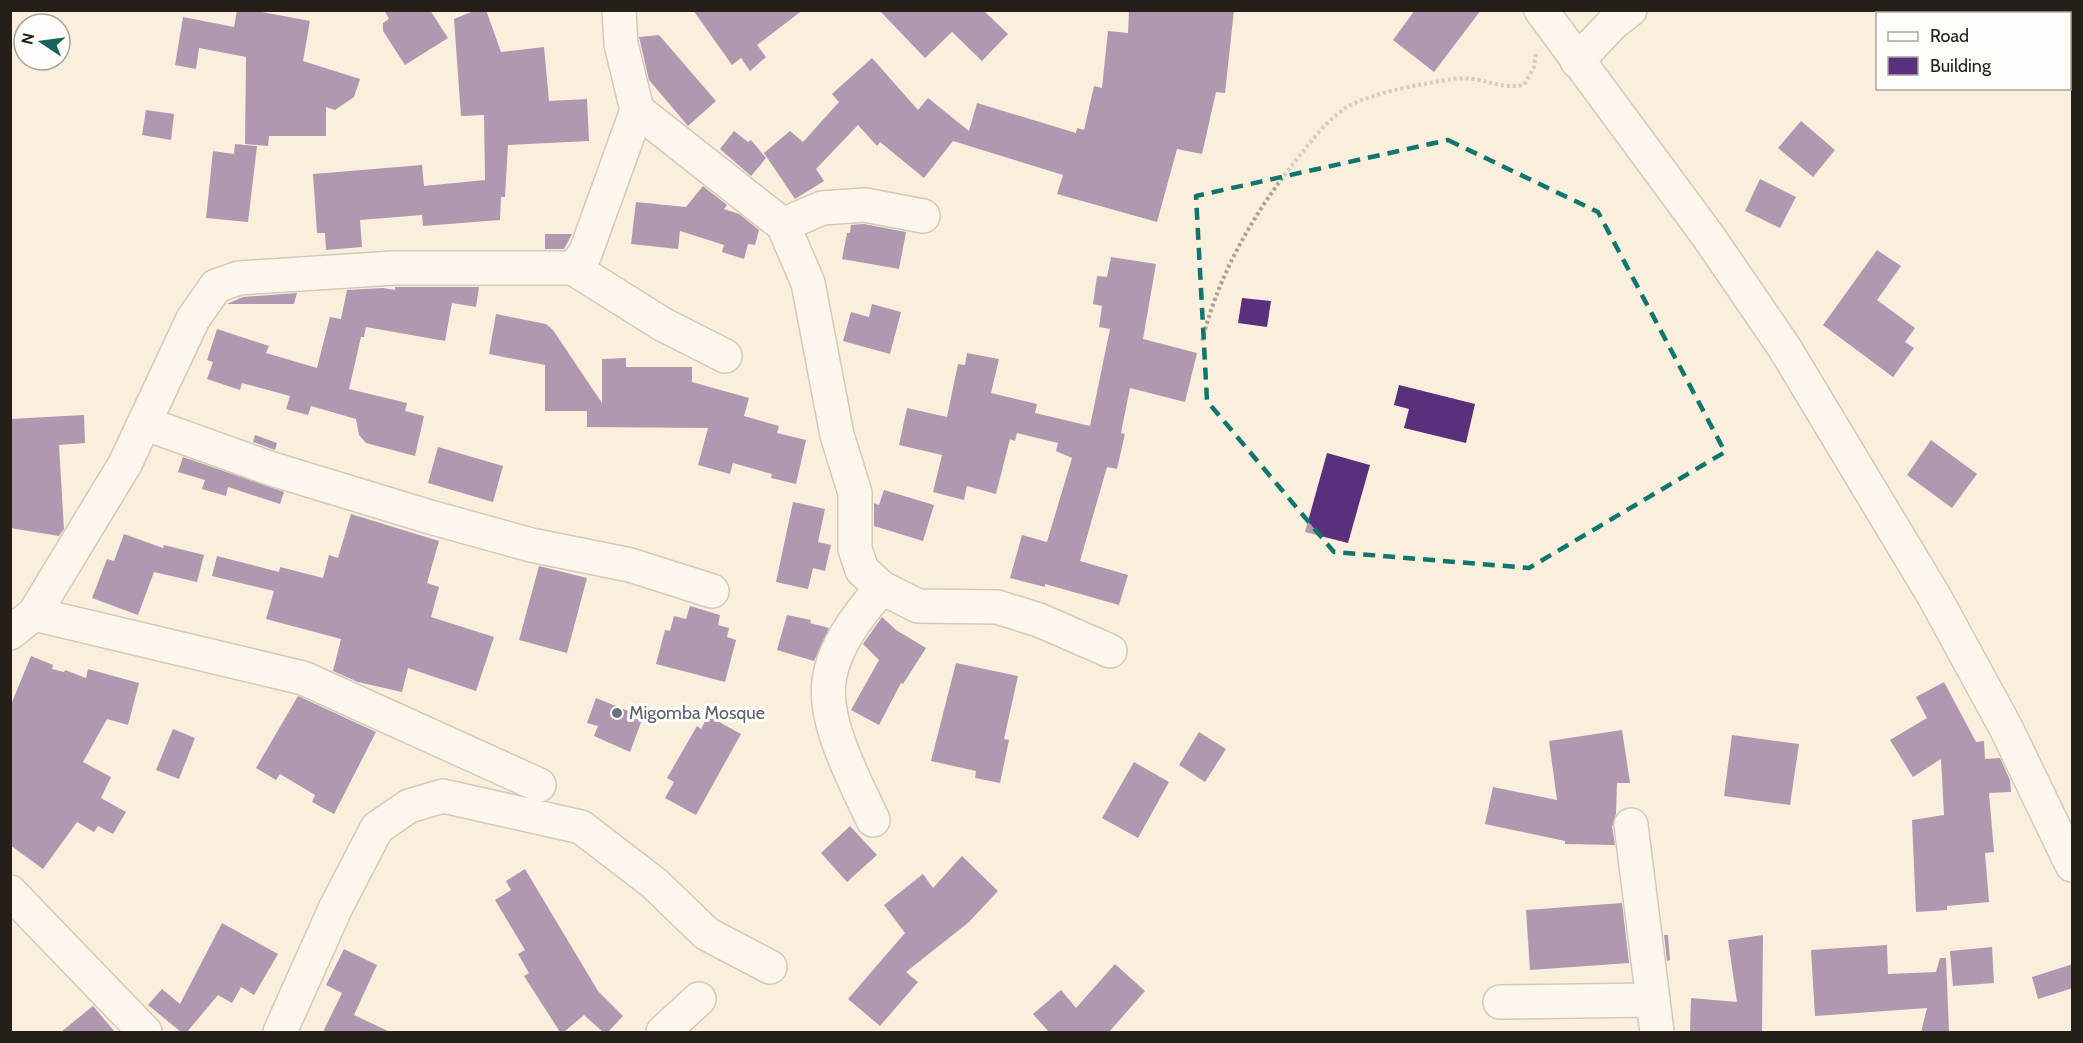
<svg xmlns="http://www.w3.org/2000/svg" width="2083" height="1043" font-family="Cabin,sans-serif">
<rect width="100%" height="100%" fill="#faeedd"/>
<!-- building -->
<g fill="#5a2f7c">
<path d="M237,10H252L310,21L303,61L360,79L354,97L335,110L326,107V136H269L268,146L245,144L246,57L199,48L196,69L175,65L183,17L234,27Z"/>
<path d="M384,10H430L448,38L405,65L383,31V23L389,19Z"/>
<path d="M476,10H486L501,52L544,47L549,101L587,99L589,141L508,145L505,197H501L500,220L423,226L422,215L360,220L362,247L326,250L325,233H317L313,174L422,165L424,186L485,180L484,115L461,116L454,19Z"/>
<path d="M693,10H803L757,45L766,57L750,71L741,58L732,65Z"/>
<path d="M879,10H983L1008,34L982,61L952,32L925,58Z"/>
<path d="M1129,10H1234L1225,93L1216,92L1202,154L1177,149L1157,222L1057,194L1063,175L953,141L924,178L880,142L877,146L858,125L816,169L824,181L795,199L764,153L790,131L803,142L839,102L832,94L872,58L918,110L928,98L969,131L977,103L1076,133L1077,128L1084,130L1094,86L1102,88L1108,31L1128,33Z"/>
<path d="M1415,10H1481L1434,72L1393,40Z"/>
<path d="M659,35L716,101L688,126L649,80L639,37Z"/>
<path d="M146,110L174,114L171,140L142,135Z"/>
<path d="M1801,121L1835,150L1813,177L1778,148Z"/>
<path d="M734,131L748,142L751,140L766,158L751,176L720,149Z"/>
<path d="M235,144L257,146L248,222L206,218L213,151L234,154Z"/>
<path d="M1760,179L1796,197L1780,228L1745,211Z"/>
<path d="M703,186L727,205L724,209L739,214L759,230L755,245L748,244L744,259L722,252L724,245L680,231L678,249L631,244L636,202L686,207Z"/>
<path d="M864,224L906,232L899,269L842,259L847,233H850L851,225Z"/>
<path d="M545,234H572L564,249H545Z"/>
<path d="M1877,250L1901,266L1877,300L1915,328L1905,342L1914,348L1893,377L1823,325Z"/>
<path d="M1111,257L1156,264L1143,339L1197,353L1185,402L1130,388L1121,433L1125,434L1117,469L1107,467L1080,561L1128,575L1119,605L1045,584V587L1010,578L1022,535L1047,542L1072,458L1056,451L1058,443L1017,433L1015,441L1010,439L996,494L967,486L964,500L933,492L942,455L899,445L907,408L947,417L958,364L965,365L967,353L999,359L991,393L1037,404L1035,413L1090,426L1110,329L1099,327L1102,306L1093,304L1097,276L1107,277Z"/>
<path d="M395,287H479L476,307L452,303L445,341L366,327L364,337H361L349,389L407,403L405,411L424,416L415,456L366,443L359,435L356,419L311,406L308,415L286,409L290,396L242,383L240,390L207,379L213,362L207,360L217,329L269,346L266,353L317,368L330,317L341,319L347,290L383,288L395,290Z"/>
<path d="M297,293L294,304H227L243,297Z"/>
<path d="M1242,298L1271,301L1267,327L1238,323Z"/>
<path d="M872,304L901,312L890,354L843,341L851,312L869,317Z"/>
<path d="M496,314L546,324L553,330L602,403V359L626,358V367H692V382L749,398L744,416L779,426L777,433L806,440L796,484L771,478L772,474L733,463L730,474L698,465L708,428L587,427V411H545V365L489,354Z"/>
<path d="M1399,385L1475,404L1466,443L1404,428L1409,409L1394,405Z"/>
<path d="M84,415L85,443L59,445L64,529L59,536L10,528V419Z"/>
<path d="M255,435L277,443L275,450L253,442Z"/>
<path d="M1931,440L1977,474L1952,508L1907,475Z"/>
<path d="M438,447L503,466L493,502L428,483Z"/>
<path d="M1327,453L1370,465L1348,543L1305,532Z"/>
<path d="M183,457L284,492L280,504L228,487L226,496L202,489L205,480L178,472Z"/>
<path d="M884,490L934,505L923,541L874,526V503L879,505Z"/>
<path d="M793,502L825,509L818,542L831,545L825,571L813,568L808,589L776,582Z"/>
<path d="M351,514L439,541L427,583L439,587L431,617L494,637L476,691L408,668L402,692L358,682L333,671L341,639L266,619L274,591L212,576L217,556L279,572L280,567L323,578L329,555L338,558Z"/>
<path d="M124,534L163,548L164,545L204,555L197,582L154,572L138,615L92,598L107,559L114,561Z"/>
<path d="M539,566L587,578L567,653L519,640Z"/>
<path d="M690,606L720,615L718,625L729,628L727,637L736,640L725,682L656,664L665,630L670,631L674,616L686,619Z"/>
<path d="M787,615L811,620L810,623L829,628L814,661L777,650Z"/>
<path d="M882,617L896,630L926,648L903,684L901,683L879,725L851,710L879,660L863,644Z"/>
<path d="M31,656L53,665L52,669L64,672L65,670L86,678L88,669L139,683L128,725L107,719L83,762L111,777L101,798L126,812L113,834L98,826L94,832L77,822L43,869L10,845V707Z"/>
<path d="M956,663L1018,676L1004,739L1009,740L1000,783L975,778L976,771L931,761Z"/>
<path d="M1944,682L1976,742L1984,741L1985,759L2000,758L2010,780L2011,792L1989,793L1994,852L1985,853L1989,902L1947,906V910L1916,912L1912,820L1944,815L1941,759L1913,777L1890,740L1927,718L1916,697Z"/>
<path d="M298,696L376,732L334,814L312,802L315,795L280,774L276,780L256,768Z"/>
<path d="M596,698L643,717L630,752L594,736L598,726L587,723Z"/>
<path d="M708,716L741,734L696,815L665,798L674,782L667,778L697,726L701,729Z"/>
<path d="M173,729L195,738L179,779L156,770Z"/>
<path d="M1622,730L1630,783H1617L1616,814L1612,827L1615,845L1565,844V841L1485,824L1493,787L1557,800L1549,741Z"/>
<path d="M1199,732L1226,749L1205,782L1179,765Z"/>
<path d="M1732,735L1799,744L1790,805L1724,796Z"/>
<path d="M1134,762L1169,782L1138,838L1102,818Z"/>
<path d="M850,826L877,855L847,882L821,853Z"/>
<path d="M962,856L998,891L969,922L906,972L918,982L880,1026L848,999L905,933L884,905L923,874L933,888Z"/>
<path d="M525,869L598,991L623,1016L608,1032H603L584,1015L564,1032H560L524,976L529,973L518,954L525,950L495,900L511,890L506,881Z"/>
<path d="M1622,903L1629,963L1530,970L1526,910Z"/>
<path d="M222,923L278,954L254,995L241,987L232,1003L218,995L187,1032H181L148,1005L162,989L180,1004Z"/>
<path d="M1664,935H1668L1670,960L1667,961Z"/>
<path d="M1763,935L1762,1032H1690L1691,998L1737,1002L1728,940Z"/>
<path d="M1887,945L1888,974L1936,972L1940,958H1946L1949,1032H1921L1927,1008L1815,1016L1811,950Z"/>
<path d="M1992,947L1994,983L1953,986L1950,951Z"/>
<path d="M344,949L377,965L354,1015L390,1032H323L342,993L326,985Z"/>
<path d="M1115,964L1145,991L1109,1032H1049L1033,1014L1061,990L1076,1008Z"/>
<path d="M2073,964V988L2038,999L2032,977Z"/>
<path d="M93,1006L115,1032H61Z"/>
</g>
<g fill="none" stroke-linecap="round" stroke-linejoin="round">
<!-- minor casing -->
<g stroke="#a89d8e" stroke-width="36">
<g id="minor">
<path d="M1541,10L1708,236L1784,347L1934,596L2006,728L2072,865"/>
<path d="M1577,61L1613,23L1630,10"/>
<path d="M637,110L783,225L808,283L837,435L855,493V549L862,570L882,588L918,606L997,607L1039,620L1110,651"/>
<path d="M783,225L822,208L865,205L923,216"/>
<path d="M573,268L662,324L725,356"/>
<path d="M144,423L269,468L430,517L531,545L630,565L712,591"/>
<path d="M34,614L303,678L539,785"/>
<path d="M10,633L34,614L125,464L193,319L216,286L239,278L394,268H573L585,254L637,110L621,44L619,10"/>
<path d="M873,820C855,781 820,718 830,675C836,644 861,611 882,588"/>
<path d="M1631,825L1657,1032"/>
<path d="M10,892L145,1032"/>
<path d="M1500,1002L1653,1000"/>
<path d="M280,1032L336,907L377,828L409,806L443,796L581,827L654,883L707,934L770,967"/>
<path d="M663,1032L699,999"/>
</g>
</g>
<!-- path -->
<path stroke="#aba295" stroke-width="4" stroke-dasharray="3 3" stroke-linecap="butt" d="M1202,341C1220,269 1258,206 1305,149C1317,134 1331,117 1347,107C1373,92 1422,84 1453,79C1482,75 1497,90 1524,85L1534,67L1536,53"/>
<!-- minor -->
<use href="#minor" stroke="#fff" stroke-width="33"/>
</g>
<!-- marked area -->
<path d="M0 0H2083V1043H0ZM1448,140L1598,212L1725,452L1529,568L1334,552L1207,401L1196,196Z" fill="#faeedd" fill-opacity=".55" fill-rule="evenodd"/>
<path fill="none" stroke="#0f766e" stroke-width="4.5" stroke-dasharray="12 8" stroke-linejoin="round" d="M1448,140L1598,212L1725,452L1529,568L1334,552L1207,401L1196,196Z"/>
<!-- markers -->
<circle fill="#6b7280" stroke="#fffdf9" stroke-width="2" cx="617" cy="713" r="6"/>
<g text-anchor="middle" stroke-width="6" stroke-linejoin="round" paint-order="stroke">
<!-- worship labels -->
<g font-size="18" fill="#5b616d" stroke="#fffdf9" text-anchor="start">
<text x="629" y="719">Migomba Mosque</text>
</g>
</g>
<!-- border -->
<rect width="2083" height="1043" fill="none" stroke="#242019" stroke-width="24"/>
<!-- legend -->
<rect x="1876" y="12" width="195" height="78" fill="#fffdf9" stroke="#a7a59f" stroke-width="1.5"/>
<rect x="1888" y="32" width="30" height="9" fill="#ffffff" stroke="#a7a59f" stroke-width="1.5"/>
<text x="1930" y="42" font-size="18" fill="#242019">Road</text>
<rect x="1888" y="57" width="30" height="18" fill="#5a2f7c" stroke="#a7a59f" stroke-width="1.5"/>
<text x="1930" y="72" font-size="18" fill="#242019">Building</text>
<!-- north arrow -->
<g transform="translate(42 42) rotate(283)"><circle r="28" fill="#fffdf9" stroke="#a7a59f" stroke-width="1.5"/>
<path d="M0-4.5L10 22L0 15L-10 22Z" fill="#18635b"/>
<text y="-9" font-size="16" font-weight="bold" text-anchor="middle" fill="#242019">N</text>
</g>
</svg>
